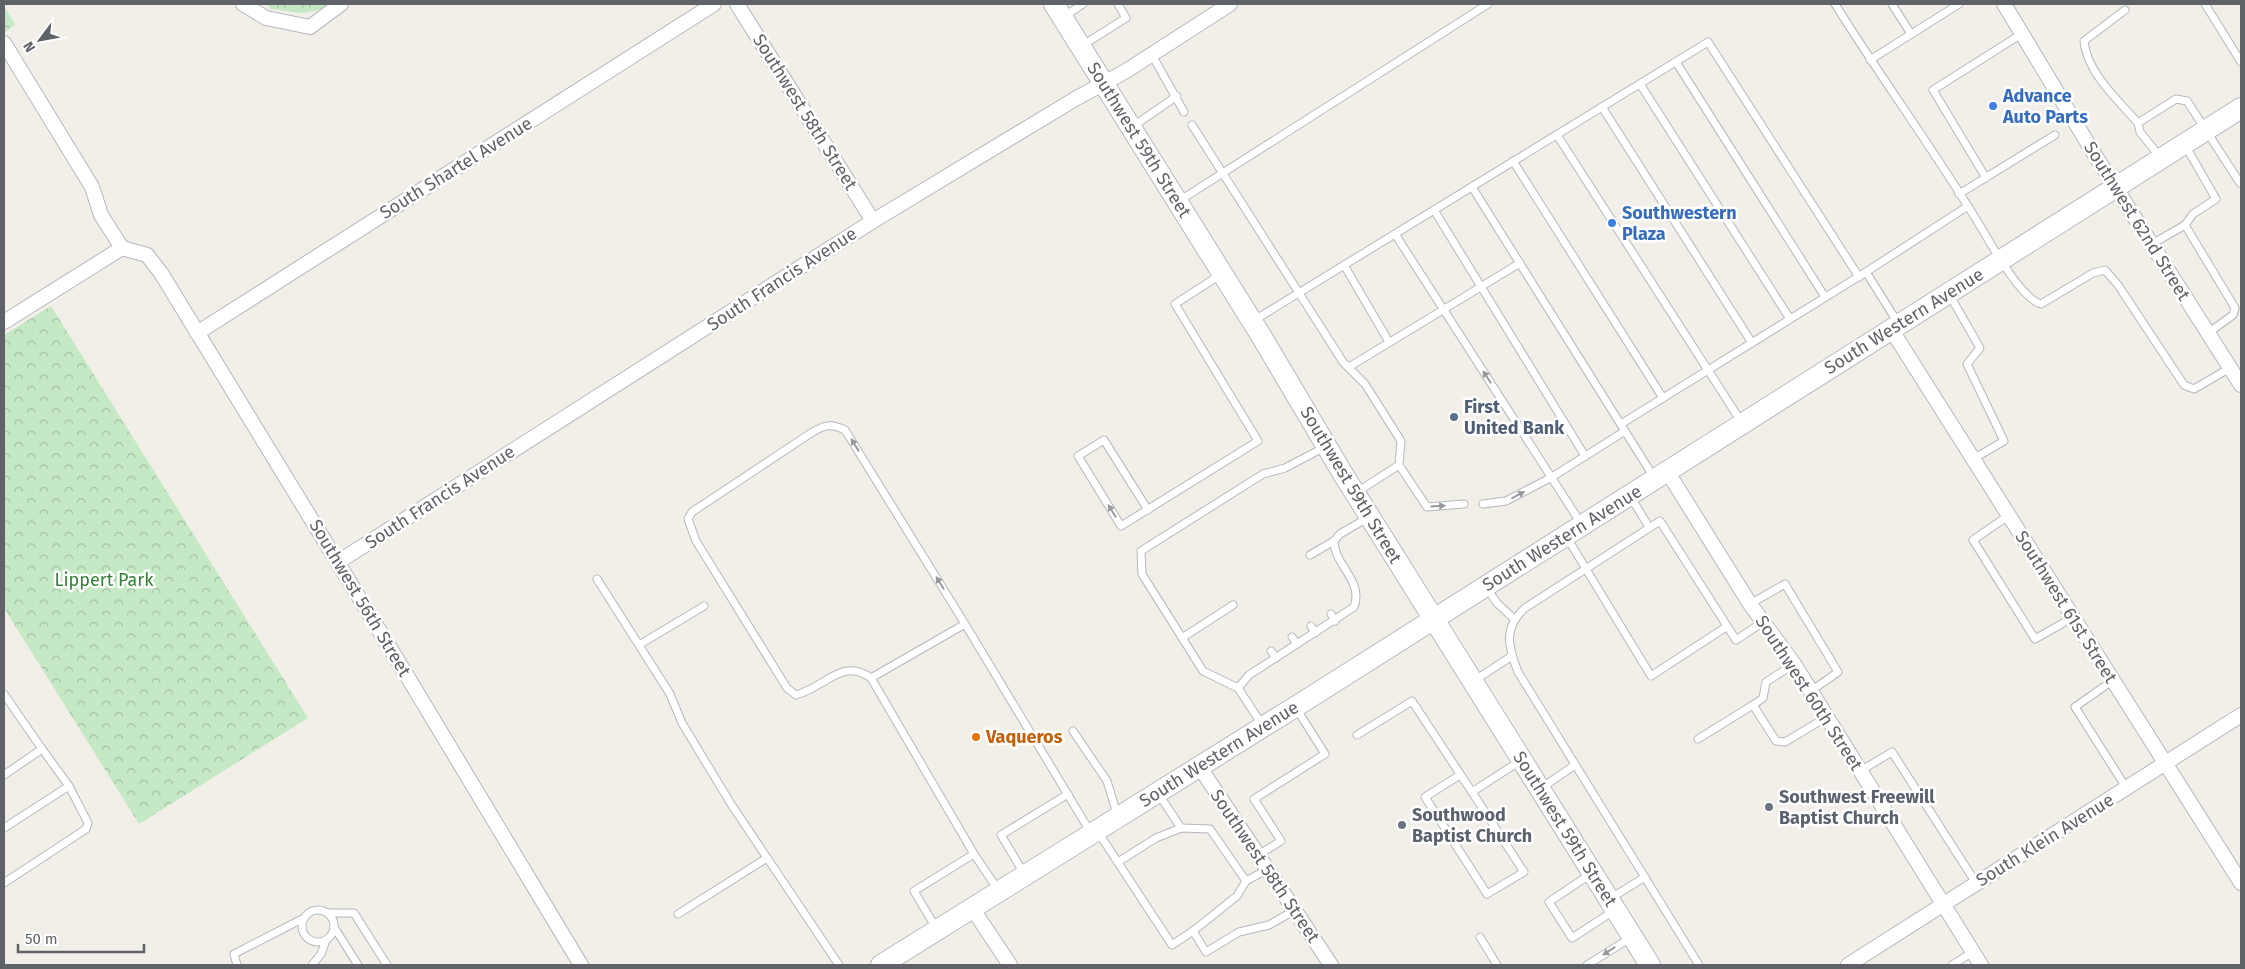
<svg xmlns="http://www.w3.org/2000/svg" width="2245" height="969" font-family="'Fira Sans',sans-serif">
<defs>
<pattern id="forest-crowns" width="20" height="18" patternUnits="userSpaceOnUse" patternTransform="scale(1.25)"><rect width="20" height="18" fill="#c5e8c5"/><path d="M2 6a3 3 0 1 1 6 0M12 15a3 3 0 1 1 6 0" fill="none" stroke="#a3c0a4"/></pattern>
</defs>
<rect width="100%" height="100%" fill="#f1efe8"/>
<!-- forest -->
<g fill="url(#forest-crowns)">
<path d="M266,4H329L324,9L301,13L271,9Z"/>
<path d="M4,6L15,24L4,33Z"/>
<path d="M51,306L308,718L139,824L4,608V335Z"/>
</g>
<g fill="none" stroke-linecap="round" stroke-linejoin="round">
<!-- service casing -->
<g stroke="#b5b8bc" stroke-width="9">
<g id="service">
<path d="M1835,4C1878,73 1926,139 1969,208C1984,230 2017,297 2041,304L2093,273L2105,270L2118,285L2184,385L2194,389L2230,368"/>
<path d="M1892,4L1911,34"/>
<path d="M2205,4L2241,62"/>
<path d="M2125,10L2084,41C2087,73 2118,100 2138,123"/>
<path d="M1063,17L1083,4"/>
<path d="M1083,45L1126,18L1118,4"/>
<path d="M1152,55L1184,112"/>
<path d="M1870,60L1959,4"/>
<path d="M1676,62L1825,297"/>
<path d="M1640,84L1790,319"/>
<path d="M1602,107L1752,343"/>
<path d="M1192,125L1343,362L1365,384L1401,441L1399,465L1427,507L1464,504"/>
<path d="M1132,127L1177,96"/>
<path d="M1557,135L1742,423"/>
<path d="M2185,145L2216,199L2193,214L2185,225L2235,308L2233,315L2208,333"/>
<path d="M2160,157L2140,132L2138,123L2176,99L2187,101L2240,183L2241,182"/>
<path d="M1513,161L1663,398"/>
<path d="M1986,178L1933,90L2023,33"/>
<path d="M1472,187L1655,479"/>
<path d="M1959,194L2055,135"/>
<path d="M1179,201L1488,4"/>
<path d="M1434,210L1585,456"/>
<path d="M1395,234L1582,525"/>
<path d="M2152,244L2185,225"/>
<path d="M1344,265L1389,342"/>
<path d="M1866,272L1898,323"/>
<path d="M1949,294L1980,348L1967,364L2004,441L1973,459"/>
<path d="M1253,321L1708,42L1859,277"/>
<path d="M1349,367L1520,263"/>
<path d="M1621,424L1866,272L1968,206"/>
<path d="M1357,492L1399,465"/>
<path d="M1630,496L1649,527"/>
<path d="M1483,504L1506,501L1552,477L1625,431"/>
<path d="M1148,510L1104,440L1078,456L1121,526L1258,441L1175,304L1220,275"/>
<path d="M2008,516L1973,540L2035,639L2072,618"/>
<path d="M1566,536L1651,676L1726,627"/>
<path d="M1310,555L1334,541"/>
<path d="M597,579L670,694L682,723L731,804L839,965"/>
<path d="M1486,587L1497,603L1513,618"/>
<path d="M1750,604L1785,584L1838,672L1811,691"/>
<path d="M1331,614L1335,621"/>
<path d="M1311,626L1315,633"/>
<path d="M1292,637L1297,644"/>
<path d="M1182,638L1233,605"/>
<path d="M639,645L704,606"/>
<path d="M1271,651L1276,658"/>
<path d="M871,678C842,657 826,687 796,695L787,688L696,541L688,519L692,512L811,433C824,425 831,423 845,430L965,624"/>
<path d="M1475,680L1512,656"/>
<path d="M2112,681L2075,707L2127,789"/>
<path d="M1238,688L1249,675L1354,607C1364,581 1334,565 1334,541L1340,534L1369,517"/>
<path d="M4,694L42,749L4,775"/>
<path d="M1753,705L1763,698L1766,682L1794,664"/>
<path d="M1263,726L1238,688L1203,671L1142,574L1141,551L1263,474L1285,468L1325,447"/>
<path d="M1073,731L1107,781L1117,814"/>
<path d="M1357,735L1412,701L1472,792"/>
<path d="M1698,739L1753,705L1776,741L1785,742L1827,717"/>
<path d="M1860,771L1892,752L1976,883"/>
<path d="M1460,775L1425,797L1487,894L1524,872L1472,792L1520,761"/>
<path d="M1540,789L1575,765"/>
<path d="M1158,793L1181,828"/>
<path d="M4,828L69,786"/>
<path d="M1098,832L1172,945L1193,931L1206,952L1239,932L1269,925L1295,910"/>
<path d="M974,854L871,678L965,624L1091,833"/>
<path d="M1258,855L1281,841L1254,799L1325,754L1296,708"/>
<path d="M1118,862L1156,838L1181,828L1210,829L1246,881"/>
<path d="M1592,873L1549,902L1572,938L1615,910"/>
<path d="M1025,875L1001,835L1068,794"/>
<path d="M4,883L86,829L88,823L69,786L42,749"/>
<path d="M1611,898L1645,877"/>
<circle cx="318" cy="926" r="16"/>
<path d="M328,913H354L387,965"/>
<path d="M678,914L767,858"/>
<path d="M334,927L358,965"/>
<path d="M936,928L914,891L974,854L998,890"/>
<path d="M1193,931L1237,896L1246,881L1268,869"/>
<path d="M1480,937L1497,965"/>
<path d="M237,965L234,954L304,918"/>
<path d="M312,965L321,954L326,940"/>
<path d="M1587,965L1632,937"/>
<path d="M1699,965L1518,672C1508,646 1503,628 1525,608L1660,521L1736,640L1763,622"/>
<path d="M1952,965L1973,952"/>
</g>
</g>
<!-- minor casing -->
<g stroke="#b5b8bc" stroke-width="16">
<g id="minor">
<path d="M243,4L266,18L310,27L341,4"/>
<path d="M737,4L873,221"/>
<path d="M2004,4L2093,152L2241,385"/>
<path d="M4,43L92,187L101,215L122,248"/>
<path d="M122,248L147,255L161,273L404,671L581,965"/>
<path d="M4,322L122,248"/>
<path d="M1891,329L2241,883"/>
<path d="M197,333L714,4"/>
<path d="M1667,471L1750,604L1794,664L1981,965"/>
<path d="M338,562L873,221L1075,99L1126,71L1230,4"/>
<path d="M1199,766L1331,965"/>
<path d="M972,908L1010,965"/>
<path d="M1848,965L2241,715"/>
</g>
</g>
<!-- secondary casing -->
<g stroke="#b6babf" stroke-width="22">
<g id="secondary">
<path d="M1054,4L1260,334L1343,474L1650,965"/>
<path d="M881,965L1303,702L2241,108"/>
</g>
</g>
<!-- service -->
<use href="#service" stroke="#fff" stroke-width="7"/>
<!-- minor -->
<use href="#minor" stroke="#fff" stroke-width="14"/>
<!-- secondary -->
<use href="#secondary" stroke="#fff" stroke-width="20"/>
</g>
<!-- one-way arrows -->
<defs><path id="oneway-solid" d="M-6-.8H1V-3.2L6.5 0L1 3.2V.8H-6Z" transform="scale(1.25)"/></defs>
<g fill="#979a9d">
<use href="#oneway-solid" transform="translate(1487 377) rotate(-123)"/>
<use href="#oneway-solid" transform="translate(855 445) rotate(-122)"/>
<use href="#oneway-solid" transform="translate(1518 495) rotate(-28)"/>
<use href="#oneway-solid" transform="translate(1438 506) rotate(-3)"/>
<use href="#oneway-solid" transform="translate(1112 511) rotate(-122)"/>
<use href="#oneway-solid" transform="translate(940 583) rotate(-122)"/>
<use href="#oneway-solid" transform="translate(1609 951) rotate(147)"/>
</g>
<!-- markers -->
<g fill="#3f7fe0" stroke="#fff" stroke-width="2">
<circle cx="1993" cy="106" r="5"/>
<circle cx="1612" cy="223" r="5"/>
</g>
<circle fill="#5c6f8a" stroke="#fff" stroke-width="2" cx="1454" cy="417" r="5"/>
<circle fill="#e8710a" stroke="#fff" stroke-width="2" cx="976" cy="737" r="5"/>
<g fill="#6b7280" stroke="#fff" stroke-width="2">
<circle cx="1769" cy="807" r="5"/>
<circle cx="1402" cy="825" r="5"/>
</g>
<g text-anchor="middle" stroke-width="5" stroke-linejoin="round" paint-order="stroke">
<!-- shop labels -->
<g font-size="18" font-weight="bold" fill="#366cbe" stroke="#fff" text-anchor="start">
<text x="2003" y="102">Advance<tspan x="2003" dy="21">Auto Parts</tspan></text>
<text x="1622" y="219">Southwestern<tspan x="1622" dy="21">Plaza</tspan></text>
</g>
<!-- street labels -->
<g font-size="18" fill="#5f6368" stroke="#fff">
<text transform="translate(805 112) rotate(58)" y="6">Southwest 58th Street</text>
<text transform="translate(1139 140) rotate(58)" y="6">Southwest 59th Street</text>
<text transform="translate(456 168) rotate(-32)" y="6">South Shartel Avenue</text>
<text transform="translate(2137 221) rotate(58)" y="6">Southwest 62nd Street</text>
<text transform="translate(782 279) rotate(-33)" y="6">South Francis Avenue</text>
<text transform="translate(1904 321) rotate(-32)" y="6">South Western Avenue</text>
<text transform="translate(1351 485) rotate(59)" y="6">Southwest 59th Street</text>
<text transform="translate(440 497) rotate(-33)" y="6">South Francis Avenue</text>
<text transform="translate(1562 538) rotate(-32)" y="6">South Western Avenue</text>
<text transform="translate(360 598) rotate(59)" y="6">Southwest 56th Street</text>
<text transform="translate(2066 607) rotate(58)" y="6">Southwest 61st Street</text>
<text transform="translate(1809 693) rotate(57)" y="6">Southwest 60th Street</text>
<text transform="translate(1219 754) rotate(-32)" y="6">South Western Avenue</text>
<text transform="translate(1565 829) rotate(58)" y="6">Southwest 59th Street</text>
<text transform="translate(2045 840) rotate(-32)" y="6">South Klein Avenue</text>
<text transform="translate(1265 866) rotate(56)" y="6">Southwest 58th Street</text>
</g>
<!-- service labels -->
<g font-size="18" font-weight="bold" fill="#4e5e75" stroke="#fff" text-anchor="start">
<text x="1464" y="413">First<tspan x="1464" dy="21">United Bank</tspan></text>
</g>
<!-- park labels -->
<g font-size="18" fill="#348238" stroke="#fff">
<text x="104" y="586">Lippert Park</text>
</g>
<!-- food labels -->
<g font-size="18" font-weight="bold" fill="#c56008" stroke="#fff" text-anchor="start">
<text x="986" y="743">Vaqueros</text>
</g>
<!-- worship labels -->
<g font-size="18" font-weight="bold" fill="#5b616d" stroke="#fff" text-anchor="start">
<text x="1779" y="803">Southwest Freewill<tspan x="1779" dy="21">Baptist Church</tspan></text>
<text x="1412" y="821">Southwood<tspan x="1412" dy="21">Baptist Church</tspan></text>
</g>
</g>
<!-- border -->
<rect width="2245" height="969" fill="none" stroke="#5f6368" stroke-width="10"/>
<!-- north arrow -->
<g transform="translate(40 40) rotate(238)" stroke="#ffffff" stroke-width="4" paint-order="stroke">
<path d="M0-4L9 19L0 12L-9 19Z" fill="#5f6368"/>
<text y="-8" font-size="14" font-weight="bold" text-anchor="middle" fill="#5f6368">N</text>
</g>
<!-- scale -->
<path d="M18 944v8h126v-8" fill="none" stroke="#5f6368" stroke-width="2.5"/>
<text x="25" y="944" font-size="15" fill="#5f6368" stroke="#ffffff" stroke-width="4" paint-order="stroke">50 m</text>
</svg>
